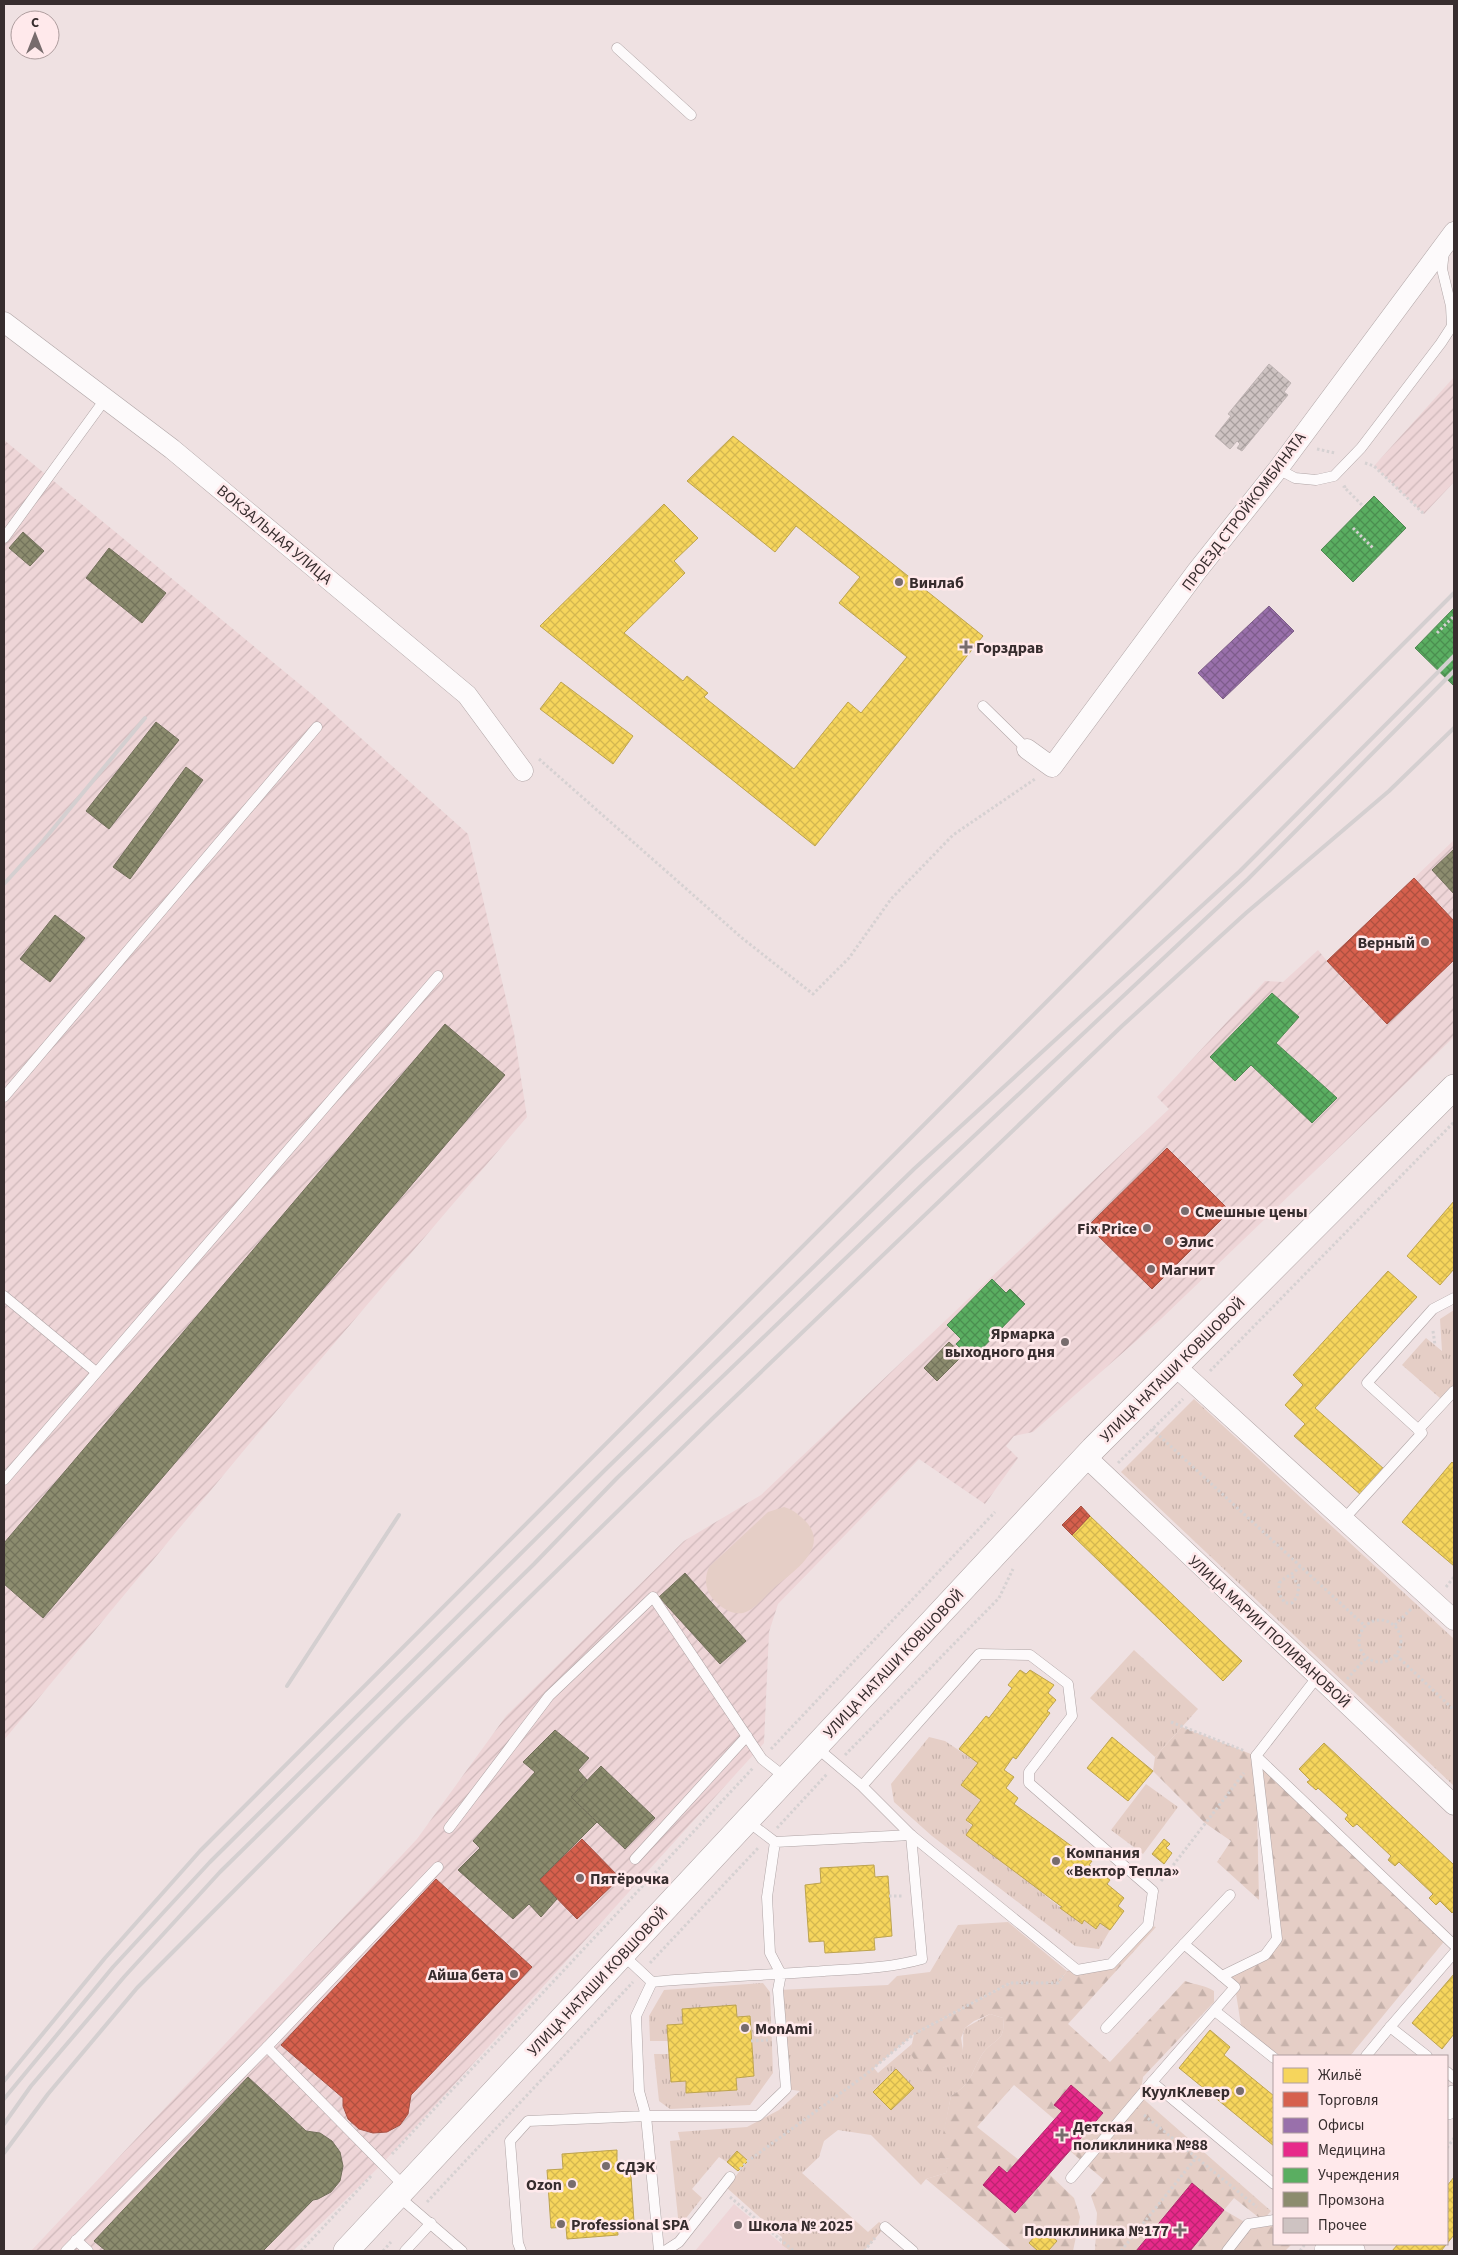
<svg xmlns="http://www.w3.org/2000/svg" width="1458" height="2255" font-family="'Source Sans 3',sans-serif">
<defs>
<pattern id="industrial-furrows" width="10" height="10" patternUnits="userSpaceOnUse" patternTransform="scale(1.25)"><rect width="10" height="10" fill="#eed5d7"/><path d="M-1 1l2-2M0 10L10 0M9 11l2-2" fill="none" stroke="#cdb7b9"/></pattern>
<pattern id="grass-tufts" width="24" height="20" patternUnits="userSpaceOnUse" patternTransform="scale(1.25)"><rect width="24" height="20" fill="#e5cec6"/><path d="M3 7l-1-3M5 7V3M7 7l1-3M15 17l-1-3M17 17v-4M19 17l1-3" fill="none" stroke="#c5b1aa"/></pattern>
<pattern id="forest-firs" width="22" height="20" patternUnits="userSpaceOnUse" patternTransform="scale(1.25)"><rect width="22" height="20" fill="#e5cec6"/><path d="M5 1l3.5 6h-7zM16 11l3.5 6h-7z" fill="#c5b1aa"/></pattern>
<pattern id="homes-cross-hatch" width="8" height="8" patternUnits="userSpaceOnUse" patternTransform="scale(1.25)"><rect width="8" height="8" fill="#f6d55c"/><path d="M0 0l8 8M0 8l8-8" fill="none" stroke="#d4b750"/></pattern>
<pattern id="shops-cross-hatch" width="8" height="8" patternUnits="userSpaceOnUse" patternTransform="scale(1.25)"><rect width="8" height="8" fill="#d6604d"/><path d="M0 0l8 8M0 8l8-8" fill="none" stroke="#ae5040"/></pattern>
<pattern id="offices-cross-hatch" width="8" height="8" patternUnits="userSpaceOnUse" patternTransform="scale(1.25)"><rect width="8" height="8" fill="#9970ab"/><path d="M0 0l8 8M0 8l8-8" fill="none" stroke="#7e5c8c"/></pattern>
<pattern id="health-cross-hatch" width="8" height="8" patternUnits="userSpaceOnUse" patternTransform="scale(1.25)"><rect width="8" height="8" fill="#e7298a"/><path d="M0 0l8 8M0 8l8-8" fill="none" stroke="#bc2471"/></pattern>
<pattern id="public-cross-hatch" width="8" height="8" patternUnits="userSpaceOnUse" patternTransform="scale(1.25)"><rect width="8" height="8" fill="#5aae61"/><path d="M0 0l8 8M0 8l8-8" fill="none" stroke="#4b8e50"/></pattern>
<pattern id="industry-cross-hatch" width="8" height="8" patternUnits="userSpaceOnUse" patternTransform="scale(1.25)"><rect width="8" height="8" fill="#8c8c6e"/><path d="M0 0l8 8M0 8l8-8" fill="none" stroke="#73735b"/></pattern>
<pattern id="building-cross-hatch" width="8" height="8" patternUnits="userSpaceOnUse" patternTransform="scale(1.25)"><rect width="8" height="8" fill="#cec3c2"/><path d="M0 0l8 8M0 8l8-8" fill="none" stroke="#a89f9e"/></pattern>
</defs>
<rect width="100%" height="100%" fill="#efe1e2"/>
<!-- built -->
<path fill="#eed5d7" d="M734,2204L790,2251H695Z"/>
<!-- industrial -->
<g fill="url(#industrial-furrows)">
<path d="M1454,377V482L1424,514L1374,466Z"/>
<path d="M4,440L314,696L468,834L514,1033L527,1117L269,1420L4,1740Z"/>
<path d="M1454,840V1037L1161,1319L1033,1432L1014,1436L1006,1446L1018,1458L985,1504L919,1459L778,1604L769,1632L764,1743L382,2164L293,2251H31L417,1839L506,1716L684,1541L761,1495L1169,1109L1157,1097L1265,981L1283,982L1318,950L1327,961Z"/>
</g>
<!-- grass -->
<g fill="url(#grass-tufts)" fill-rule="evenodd">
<path d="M1454,1310V1391L1441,1399L1402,1365L1426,1338L1442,1351L1440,1319Z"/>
<path d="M1194,1399L1454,1639V1786L1121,1472Z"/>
<path d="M1134,1650L1198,1709L1155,1757L1090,1698Z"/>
<path d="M929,1737L945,1741L978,1763L961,1785L981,1800L966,1820L1016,1872L1081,1924L1084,1920L1095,1929L1100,1923L1110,1930L1099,1949L1075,1946L932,1836L894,1802L891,1784Z"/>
<path d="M1146,1784L1178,1807L1143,1854L1111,1830Z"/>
<path d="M1008,1922L1067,1971L1058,1983H1010L914,2034L874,2068L878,2073L912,2044L911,2053L922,2071C933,2073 959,2064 962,2052C965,2044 961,2038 965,2028L990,2014L1003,2018C1006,2043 993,2039 983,2053C970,2073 974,2082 951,2096L939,2158L951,2159L946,2173L926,2179L921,2185L871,2135L838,2130L824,2141L819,2157L802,2173L868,2232L879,2222L885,2227L864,2251H790L782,2245V2237L727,2188L747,2161L737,2151L727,2162L719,2157L692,2189L702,2198L679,2227L670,2141L680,2140L678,2132L747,2127L779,2110L800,2091L786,2089L778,1990L888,1985L897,1976L930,1972L958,1925ZM896,2070L913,2088L891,2110L873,2091Z"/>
<path d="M763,1983L770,1992L773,2073L750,2105L670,2109L659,2101L654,2054H669L671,2082L686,2081L687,2093L737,2090L736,2078L754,2076L750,2016L737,2017L736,2005L682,2009L683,2024L667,2025L668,2041H650L649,2016L664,1990Z"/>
</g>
<!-- forest -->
<g fill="url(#forest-firs)" fill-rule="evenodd">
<path d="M1182,1727L1256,1756L1447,1938L1350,2056H1274L1242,2032L1235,1987L1222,1976L1265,1956L1277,1939L1256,1764L1259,1900L1217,1862L1231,1841L1205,1823L1153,1771L1155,1757Z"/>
<path d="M1148,1925L1156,1927L1068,2024L1110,2062L1185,1981C1195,1985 1205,1985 1214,1991V2002L1143,2077L1140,2096L1271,2211L1263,2220H1274V2244H1292L1285,2251H1190L1224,2210L1192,2183L1136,2251H1095L1097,2213L1091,2196L1104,2180L1070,2151L1103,2113L1071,2085L1054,2105L1062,2111L1054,2119L1014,2085L977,2127L1019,2160L1007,2173L984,2185L1016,2213L1049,2174L1074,2198L1080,2217L1073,2251H1048L1057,2241L1042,2228L1029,2243L1038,2251H1012L926,2179L946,2173L950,2159L938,2158L951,2096C974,2082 970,2073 983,2053C993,2039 1006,2043 1003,2018L990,2014L974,2021L965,2028L961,2038L963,2051L958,2061L932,2073L922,2071L910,2053L914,2034L1010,1983H1058L1067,1971L1111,1964ZM1234,2198L1262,2220L1248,2224L1224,2210Z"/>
</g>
<!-- garden -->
<path fill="#e5cec6" d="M784,1507C794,1510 801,1516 808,1524C828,1550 792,1572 775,1587C766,1595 755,1610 743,1613C730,1615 721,1607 713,1599C705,1589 704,1579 709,1567L768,1512Z"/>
<!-- homes -->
<g fill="url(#homes-cross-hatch)" stroke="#bda34e">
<path d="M733,436L983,636L815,846L540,626L664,504L698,538L674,561L685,573L624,633L683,681L687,676L708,693L704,697L794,769L848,702L861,713L907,657L839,603L860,577L796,526L775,552L687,481Z"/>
<path d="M561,682L633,736L613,764L540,709Z"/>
<path d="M1454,1201V1269L1440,1285L1407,1256Z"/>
<path d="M1388,1271L1417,1297L1315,1408L1384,1469L1361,1495L1294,1436L1305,1424L1285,1405L1303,1385L1293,1375Z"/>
<path d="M1452,1462L1454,1464V1566L1402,1522Z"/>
<path d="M1090,1516L1242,1661L1223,1681L1072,1535Z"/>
<path d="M1020,1670L1026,1674L1030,1670L1054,1685L1048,1693L1056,1700L1047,1711L1050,1713L1016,1759L1013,1757L1004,1770L1014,1777L1006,1788L1018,1798L1014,1804L1092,1861L1089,1865L1110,1880L1107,1884L1124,1898L1118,1906L1124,1911L1110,1930L1100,1923L1096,1929L1084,1920L1082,1924L1060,1908L1062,1907L966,1835L973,1825L966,1820L981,1800L961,1785L978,1763L959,1749L986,1716L989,1718L1012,1688L1008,1685Z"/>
<path d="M1112,1737L1153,1771L1128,1801L1087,1768Z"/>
<path d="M1324,1743L1454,1865V1911L1452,1913L1440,1901L1436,1905L1429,1898L1433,1894L1399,1862L1395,1866L1388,1860L1391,1856L1357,1824L1353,1827L1345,1819L1348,1815L1318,1788L1316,1790L1307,1782L1310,1780L1299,1769Z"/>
<path d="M1164,1839L1170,1844L1166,1848L1172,1853L1164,1864L1152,1854Z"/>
<path d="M874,1865L875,1877L888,1876L892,1936L874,1938L875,1950L825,1953L824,1941L809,1942L805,1885L821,1883L820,1868Z"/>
<path d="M1454,1974V2034L1442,2049L1412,2023Z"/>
<path d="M736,2005L737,2017L750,2016L754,2076L736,2078L737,2090L686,2093V2081L671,2082L667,2025L683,2024L682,2009Z"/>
<path d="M1210,2030L1230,2047L1224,2055L1274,2096V2146L1179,2068Z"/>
<path d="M896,2069L914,2088L891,2110L873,2092Z"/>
<path d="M617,2150V2162L630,2161L634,2222L617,2223L618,2235L567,2239L566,2227L551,2228L547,2170L563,2169L562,2154Z"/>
<path d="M737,2151L748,2161L738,2171L727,2162Z"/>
<path d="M1454,2177V2235L1441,2251H1392L1398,2244H1447V2186Z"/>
<path d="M1042,2228L1057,2241L1048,2251H1038L1029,2243Z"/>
</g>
<!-- shops -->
<g fill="url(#shops-cross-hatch)" stroke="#a65144">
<path d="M1414,878L1454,921V960L1387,1024L1327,961Z"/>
<path d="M1167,1148L1230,1211L1152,1289L1088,1226Z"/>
<path d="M1081,1506L1090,1516L1072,1535L1062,1525Z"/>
<path d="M582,1839L620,1878L577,1919L539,1880Z"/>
<path d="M436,1879L532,1967L411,2095L408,2114L400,2125L387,2132L373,2133L359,2129L348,2119L343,2106V2098L281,2045Z"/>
</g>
<!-- offices -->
<path fill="url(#offices-cross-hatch)" stroke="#7c5c86" d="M1269,606L1294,631L1223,699L1198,673Z"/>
<!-- health -->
<g fill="url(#health-cross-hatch)" stroke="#b22a6e">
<path d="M1071,2085L1103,2113L1015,2213L983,2185L999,2166L1007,2173L1062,2111L1054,2105Z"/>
<path d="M1192,2183L1224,2210L1190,2251H1136Z"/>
</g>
<!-- public -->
<g fill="url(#public-cross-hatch)" stroke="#508752">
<path d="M1374,496L1406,528L1353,582L1321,550Z"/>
<path d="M1454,608V686L1415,648Z"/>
<path d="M1272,993L1299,1017L1276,1043L1337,1098L1312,1123L1251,1065L1235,1081L1210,1057Z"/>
<path d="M992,1279L1006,1293L1010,1289L1025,1304L972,1359L956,1344L961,1339L947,1325Z"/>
</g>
<!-- industry -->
<g fill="url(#industry-cross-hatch)" stroke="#72705b">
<path d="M23,532L44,551L30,566L9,548Z"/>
<path d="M109,548L166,593L142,623L86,578Z"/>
<path d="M156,722L179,740L109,829L86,811Z"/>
<path d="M186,767L203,780L130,879L113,867Z"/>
<path d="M1454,849V894L1432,870Z"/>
<path d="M55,915L85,938L50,982L20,959Z"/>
<path d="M445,1024L505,1075L43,1618L4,1584V1543Z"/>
<path d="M949,1342L963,1355L937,1381L924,1368Z"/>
<path d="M685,1573L746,1641L720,1664L659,1597Z"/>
<path d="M555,1730L589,1758L578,1770L587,1780L571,1797L597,1822L539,1880L557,1899L541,1917L529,1904L513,1919L458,1870L480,1848L473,1841L535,1772L523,1762Z"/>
<path d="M601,1766L655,1818L625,1849L571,1797Z"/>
<path d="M248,2077L306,2131L320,2133L332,2141L340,2152L343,2166L340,2181L331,2192L318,2199L313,2200L263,2251H106L94,2241Z"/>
</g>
<!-- building -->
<path fill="url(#building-cross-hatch)" stroke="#bfb4b4" d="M1269,364L1291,383L1284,392L1288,395L1242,451L1237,448L1240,444L1237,441L1230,449L1215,436L1231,416L1228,414Z"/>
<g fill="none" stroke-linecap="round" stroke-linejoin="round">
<!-- service casing -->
<g stroke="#afa4a5" stroke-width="11">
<g id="service">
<path d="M617,48L691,115"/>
<path d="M1278,469L1295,478L1316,480L1334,476L1361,448L1441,343L1452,326L1451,306L1442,269L1444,251"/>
<path d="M4,538L106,398"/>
<path d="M983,706L1027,749"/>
<path d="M4,1097L317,727"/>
<path d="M4,1296L96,1372"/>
<path d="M1418,1430L1454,1391"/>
<path d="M4,1480L438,976"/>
<path d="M1344,1519L1422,1433L1367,1383L1433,1309L1454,1298"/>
<path d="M1318,1676L1256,1756L1454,1945"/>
<path d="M816,1747L862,1786L911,1835L1077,1970L1111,1964L1148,1925L1153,1891L1029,1783V1772L1072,1716L1068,1684L1030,1655L979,1654L862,1786"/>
<path d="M746,1820L775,1842"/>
<path d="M449,1828L549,1696L653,1597L762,1759L786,1778"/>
<path d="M635,1859L747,1736"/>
<path d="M1184,1944L1230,1895"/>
<path d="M622,1954L652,1982"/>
<path d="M1222,1976L1265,1955L1277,1939L1256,1756"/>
<path d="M1215,2011L1274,2058"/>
<path d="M1390,2027L1454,1953"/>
<path d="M1106,2028L1184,1944L1235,1987L1152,2082"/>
<path d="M267,2047L405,2187"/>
<path d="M1366,2056L1390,2027L1427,2056"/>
<path d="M1447,2072L1454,2078"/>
<path d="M1071,2178L1152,2082L1274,2184"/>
<path d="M398,2196L462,2251"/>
<path d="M885,2227L913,2251"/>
<path d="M76,2240L88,2251"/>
<path d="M66,2251L267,2047L438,1867"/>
<path d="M405,2251L431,2223"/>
<path d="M521,2251L518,2243L510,2141L528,2121L646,2116H758L786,2089L778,1990L781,1974L770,1953L767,1897L775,1842L911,1835L922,1959C890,1968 857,1969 824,1971C766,1975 709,1977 652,1982L636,2016L639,2091L646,2116L659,2251"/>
<path d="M665,2251L679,2242L730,2177"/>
<path d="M1227,2251L1248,2224L1274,2220"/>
</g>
</g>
<!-- minor casing -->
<g stroke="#afa4a5" stroke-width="21">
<g id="minor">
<path d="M4,322L172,449L467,695L523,771"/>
<path d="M1027,749L1052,767L1197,571L1278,469L1454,232"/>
<path d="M1174,1365L1454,1620"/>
<path d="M1086,1457L1454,1805"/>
<path d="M1346,2244L1355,2251"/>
</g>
</g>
<!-- tertiary casing -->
<g stroke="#afa4a5" stroke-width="26">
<g id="tertiary">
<path d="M1447,2107L1454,2098"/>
<path d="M346,2251L1093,1449L1454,1087"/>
<path d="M1327,2251L1333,2244"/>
</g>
</g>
<!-- path -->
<g stroke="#d6d1d2" stroke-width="3" stroke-dasharray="2.5 2.5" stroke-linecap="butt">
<path d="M1317,449L1335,453"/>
<path d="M1365,463L1374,466L1424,514"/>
<path d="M1346,486L1344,487L1363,506"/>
<path d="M1353,528L1373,548"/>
<path d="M1437,633L1454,616"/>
<path d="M539,759L742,938L813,994L849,958L891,899L953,835L1035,779"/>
<path d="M1433,1331L1435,1345"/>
<path d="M1210,1371L1454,1122"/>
<path d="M1152,1429L1365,1626"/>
<path d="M1118,1463L1183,1399"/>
<path d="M1292,1576L1299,1586L1297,1597L1292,1603H1285L1279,1594V1583C1287,1575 1292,1576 1300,1566"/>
<path d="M1446,1587L1454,1577"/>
<circle cx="1380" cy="1641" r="21"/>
<path d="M1395,1625L1412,1608"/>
<path d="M1396,1655L1454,1710"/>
<path d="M1347,1679L1367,1657"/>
<path d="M1171,1722L1245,1751"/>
<path d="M771,1749L995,1512"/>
<path d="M845,1755L999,1598L1013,1569"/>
<path d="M777,1828L827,1774"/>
<path d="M1161,1881L1244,1773"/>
<path d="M889,1896H904"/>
<path d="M650,1963L759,1847"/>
<path d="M751,2041L768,2040"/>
<path d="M1144,2115L1257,2207"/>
<path d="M1447,2148L1454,2138"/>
<path d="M392,2154L753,1768"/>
<path d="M740,2169L748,2161L864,2076L914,2034L1010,1983H1058L1063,1976"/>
<path d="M730,2197L794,2251"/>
<path d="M427,2202L633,1982"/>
<path d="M301,2251L372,2175"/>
<path d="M383,2251L391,2242"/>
<path d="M864,2251L875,2238"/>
<path d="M1121,2251L1196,2158"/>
<path d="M1300,2251L1305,2244"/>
</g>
<!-- service -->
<use href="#service" stroke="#fdfafb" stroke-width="10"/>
<!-- minor -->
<use href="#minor" stroke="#fdfafb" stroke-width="20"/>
<!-- tertiary -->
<use href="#tertiary" stroke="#fdfafb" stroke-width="25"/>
<!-- rail -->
<g stroke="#d4cfd0" stroke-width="4">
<path d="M4,884L43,841L145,718"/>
<path d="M287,1686L399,1515"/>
<path d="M4,2081L105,1958L200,1851L1454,593"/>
<path d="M4,2099L113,1967L210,1862L606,1469L914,1169L1240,871L1454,656"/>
<path d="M4,2124L31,2086L124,1977L220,1872L534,1564L617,1478L925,1182L1248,879L1454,671"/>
<path d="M4,2153L48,2094L137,1988L403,1721L712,1419L1122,1026L1246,913L1389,791L1454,728"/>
</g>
</g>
<!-- markers -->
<g fill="#776c6d" stroke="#ffe9eb" stroke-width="2">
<circle cx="899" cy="582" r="5"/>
<path d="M963.5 639.5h5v5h5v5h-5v5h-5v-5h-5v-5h5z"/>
<circle cx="1425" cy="942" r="5"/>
<circle cx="1185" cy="1211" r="5"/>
<circle cx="1147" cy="1228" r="5"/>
<circle cx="1169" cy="1241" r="5"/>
<circle cx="1151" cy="1269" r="5"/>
<circle cx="1065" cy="1342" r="5"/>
<circle cx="1056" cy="1861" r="5"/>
<circle cx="580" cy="1878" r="5"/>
<circle cx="514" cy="1974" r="5"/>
<circle cx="745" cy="2028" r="5"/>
<circle cx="1240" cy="2091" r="5"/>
<path d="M1059.5 2127.5h5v5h5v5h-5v5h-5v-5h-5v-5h5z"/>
<circle cx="606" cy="2166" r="5"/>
<circle cx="572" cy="2184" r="5"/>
<circle cx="561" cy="2224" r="5"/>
<circle cx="738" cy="2225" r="5"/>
<path d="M1177.5 2222.5h5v5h5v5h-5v5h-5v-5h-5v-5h5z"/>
</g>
<g text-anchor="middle" stroke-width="5" stroke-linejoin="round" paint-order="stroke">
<!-- street labels -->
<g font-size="16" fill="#372d2e" stroke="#ffe9eb">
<text transform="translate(1243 511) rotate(-53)" y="6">ПРОЕЗД СТРОЙКОМБИНАТА</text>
<text transform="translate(275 534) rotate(40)" y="6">ВОКЗАЛЬНАЯ УЛИЦА</text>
<text transform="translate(1172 1369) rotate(-45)" y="6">УЛИЦА НАТАШИ КОВШОВОЙ</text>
<text transform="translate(1270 1631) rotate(43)" y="6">УЛИЦА МАРИИ ПОЛИВАНОВОЙ</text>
<text transform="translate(893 1663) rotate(-47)" y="6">УЛИЦА НАТАШИ КОВШОВОЙ</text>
<text transform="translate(597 1981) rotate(-47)" y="6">УЛИЦА НАТАШИ КОВШОВОЙ</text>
</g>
<!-- poi labels -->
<g font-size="16" font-weight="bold" fill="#372d2e" stroke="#ffe9eb" text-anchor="start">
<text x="909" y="588">Винлаб</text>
<text x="976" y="653">Горздрав</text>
<text x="1415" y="948" text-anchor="end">Верный</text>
<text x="1195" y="1217">Смешные цены</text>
<text x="1137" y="1234" text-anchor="end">Fix Price</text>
<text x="1179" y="1247">Элис</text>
<text x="1161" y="1275">Магнит</text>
<text x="1055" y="1339" text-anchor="end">Ярмарка<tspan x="1055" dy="18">выходного дня</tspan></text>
<text x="1066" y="1858">Компания<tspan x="1066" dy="18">«Вектор Тепла»</tspan></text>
<text x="590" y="1884">Пятёрочка</text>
<text x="504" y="1980" text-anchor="end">Айша бета</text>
<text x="755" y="2034">MonAmi</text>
<text x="1230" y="2097" text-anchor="end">КуулКлевер</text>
<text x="1073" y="2132">Детская<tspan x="1073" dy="18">поликлиника №88</tspan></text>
<text x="616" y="2172">СДЭК</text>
<text x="562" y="2190" text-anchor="end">Ozon</text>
<text x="571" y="2230">Professional SPA</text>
<text x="748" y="2231">Школа № 2025</text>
<text x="1169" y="2236" text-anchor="end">Поликлиника №177</text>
</g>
</g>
<!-- border -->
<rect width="1458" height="2255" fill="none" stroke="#372d2e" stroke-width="10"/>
<!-- legend -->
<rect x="1273" y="2055" width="175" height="190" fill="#ffe9eb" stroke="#af9e9f"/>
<rect x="1283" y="2068" width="25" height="15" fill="#f6d55c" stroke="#af9e9f"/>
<text x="1318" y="2080" font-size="15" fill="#372d2e">Жильё</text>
<rect x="1283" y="2092" width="25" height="15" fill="#d6604d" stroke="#af9e9f"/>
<text x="1318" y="2105" font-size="15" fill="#372d2e">Торговля</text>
<rect x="1283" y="2118" width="25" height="15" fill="#9970ab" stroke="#af9e9f"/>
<text x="1318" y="2130" font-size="15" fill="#372d2e">Офисы</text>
<rect x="1283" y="2142" width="25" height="15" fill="#e7298a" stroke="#af9e9f"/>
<text x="1318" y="2155" font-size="15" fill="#372d2e">Медицина</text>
<rect x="1283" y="2168" width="25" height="15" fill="#5aae61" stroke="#af9e9f"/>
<text x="1318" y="2180" font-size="15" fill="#372d2e">Учреждения</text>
<rect x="1283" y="2192" width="25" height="15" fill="#8c8c6e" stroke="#af9e9f"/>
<text x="1318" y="2205" font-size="15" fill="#372d2e">Промзона</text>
<rect x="1283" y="2218" width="25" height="15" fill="#cec3c2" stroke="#af9e9f"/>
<text x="1318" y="2230" font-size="15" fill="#372d2e">Прочее</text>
<!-- north arrow -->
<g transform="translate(35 35)"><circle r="24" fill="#ffe9eb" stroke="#af9e9f"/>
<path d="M0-4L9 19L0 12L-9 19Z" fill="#776c6d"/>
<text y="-8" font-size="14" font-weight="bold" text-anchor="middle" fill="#372d2e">С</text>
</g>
</svg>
